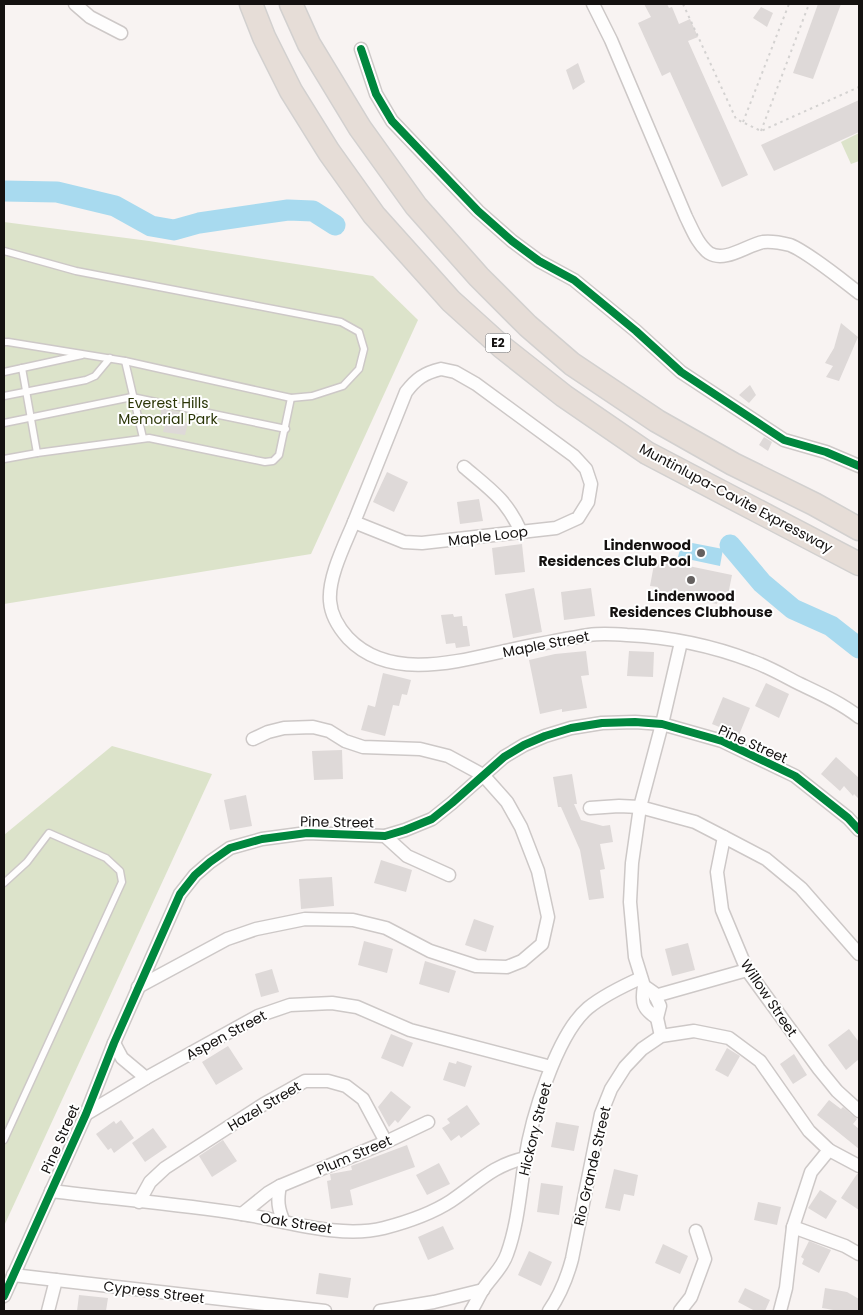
<svg xmlns="http://www.w3.org/2000/svg" width="863" height="1315" font-family="Poppins,sans-serif">
<rect width="100%" height="100%" fill="#f8f3f2"/>
<!-- green -->
<g fill="#dce3ca">
<path d="M859,133V161L851,164L841,142Z"/>
<path d="M4,222L149,241L373,276L418,320L311,554L4,604Z"/>
<path d="M112,746L212,774L4,1226V835Z"/>
</g>
<!-- water -->
<path fill="#a8daef" d="M682,541L723,549L720,566L678,557Z"/>
<g fill="none" stroke-linecap="round" stroke-linejoin="round">
<!-- river -->
<g stroke="#a8daef" stroke-width="21">
<path d="M4,191L57,192L115,206L151,226L174,230L199,223L288,210L313,211L335,225"/>
<path d="M730,545L762,583L793,609L831,626L859,648"/>
</g>
</g>
<!-- building -->
<g fill="#ded9d8">
<path d="M644,4H667L669,8L672,7L679,24L690,19L698,37L688,41L748,175L722,187L670,72L662,76L638,23L651,17Z"/>
<path d="M818,4H841L813,79L793,73Z"/>
<path d="M761,7L773,13L767,27L753,18Z"/>
<path d="M578,63L585,82L573,90L566,70Z"/>
<path d="M859,100V132L774,171L761,145Z"/>
<path d="M841,323L858,337L839,381L826,377L833,366L825,363L834,348Z"/>
<path d="M750,385L756,395L749,403L739,395Z"/>
<path d="M161,408L179,412L178,422L188,423L185,435L163,432L165,424L161,421Z"/>
<path d="M764,437L772,442L768,451L759,445Z"/>
<path d="M387,472L408,482L394,512L373,502Z"/>
<path d="M479,499L483,521L460,524L457,502Z"/>
<path d="M522,544L525,572L495,575L492,548Z"/>
<path d="M655,559L732,575L727,600L718,599L717,604L657,592L658,587L650,586Z"/>
<path d="M534,588L542,632L513,638L505,594Z"/>
<path d="M591,588L595,616L564,620L561,592Z"/>
<path d="M453,614L454,617L462,616L463,626H467L470,646L456,648L455,643L446,644L441,615Z"/>
<path d="M586,651L589,675L581,676L587,708L562,712V709L540,714L529,660L555,654Z"/>
<path d="M629,651L654,652L653,677L627,676Z"/>
<path d="M383,673L411,680L407,695L402,694L399,706L393,705L385,736L361,730L368,705L375,707Z"/>
<path d="M766,683L789,694L779,718L755,706Z"/>
<path d="M723,697L750,708L739,735L712,724Z"/>
<path d="M342,750L343,779L314,780L312,751Z"/>
<path d="M836,757L859,778V799L854,794L853,796L844,786L840,791L821,774Z"/>
<path d="M572,774L577,804H574L581,820L603,826L610,825L613,842L600,844L605,869L600,870L604,898L589,900L580,850L561,807H558L553,777Z"/>
<path d="M246,795L252,826L230,830L224,800Z"/>
<path d="M381,860L412,870L406,892L374,883Z"/>
<path d="M332,877L334,906L301,909L299,879Z"/>
<path d="M474,919L494,926L486,952L465,945Z"/>
<path d="M364,941L393,949L387,973L358,965Z"/>
<path d="M688,943L695,970L672,976L665,949Z"/>
<path d="M425,961L456,971L449,993L419,984Z"/>
<path d="M272,969L279,992L261,997L255,974Z"/>
<path d="M849,1029L859,1042V1059L846,1070L828,1045Z"/>
<path d="M391,1034L413,1043L403,1067L381,1058Z"/>
<path d="M228,1046L243,1069L216,1085L202,1062Z"/>
<path d="M727,1048L740,1056L728,1077L715,1070Z"/>
<path d="M794,1054L807,1075L793,1084L780,1064Z"/>
<path d="M457,1061L472,1066L465,1087L443,1080L449,1062L456,1064Z"/>
<path d="M391,1091L411,1107L398,1123L395,1120L389,1127L378,1107Z"/>
<path d="M829,1100L841,1109L843,1107L857,1119L853,1124L859,1129V1149L817,1115Z"/>
<path d="M467,1105L480,1124L461,1138L459,1135L451,1141L442,1128L450,1123L447,1119Z"/>
<path d="M121,1120L134,1138L114,1153L111,1148L108,1150L96,1134L114,1121L116,1124Z"/>
<path d="M556,1122L579,1126L574,1151L551,1147Z"/>
<path d="M153,1128L167,1147L145,1162L132,1143Z"/>
<path d="M223,1140L237,1161L212,1177L199,1156Z"/>
<path d="M407,1145L415,1167L350,1190L353,1205L331,1209L327,1181L331,1180L330,1174L352,1170L351,1166Z"/>
<path d="M439,1163L450,1184L427,1195L416,1175Z"/>
<path d="M614,1169L638,1175L634,1196L624,1194L620,1211L605,1208Z"/>
<path d="M857,1174H859V1210L841,1198Z"/>
<path d="M541,1183L563,1186L559,1215L537,1212Z"/>
<path d="M820,1190L837,1201L826,1219L808,1208Z"/>
<path d="M758,1202L781,1207L777,1225L754,1220Z"/>
<path d="M443,1226L454,1249L428,1260L418,1237Z"/>
<path d="M809,1241L831,1250L819,1273L802,1264L804,1259L801,1257Z"/>
<path d="M663,1244L688,1256L680,1274L655,1263Z"/>
<path d="M529,1251L552,1262L541,1286L518,1275Z"/>
<path d="M319,1273L351,1278L348,1298L316,1294Z"/>
<path d="M745,1288L770,1300L765,1311H755L738,1302Z"/>
<path d="M825,1288L847,1292L859,1299V1311H839L822,1308Z"/>
<path d="M79,1295L108,1298L106,1311H77Z"/>
</g>
<g fill="none" stroke-linecap="round" stroke-linejoin="round">
<!-- lane casing -->
<g stroke="#cdc8c7" stroke-width="9">
<g id="lane">
<path d="M4,251L76,271L341,322L359,332L364,349L359,369L343,386L312,396L291,398L125,361L8,342H4"/>
<path d="M125,361L143,438"/>
<path d="M22,368L37,453"/>
<path d="M4,372L82,355"/>
<path d="M4,396L86,380L95,376L110,358"/>
<path d="M4,423L132,397L286,429"/>
<path d="M4,459L37,453L149,438L265,462L273,461L279,455L291,398"/>
<path d="M4,883L27,862L49,833L106,858L120,871L122,882L4,1140"/>
</g>
</g>
<!-- street casing -->
<g stroke="#cdc8c7" stroke-width="15">
<g id="street">
<path d="M75,4L90,17L121,33"/>
<path d="M593,4L611,40L686,217C692,229 698,245 709,253C725,263 747,245 763,242C772,241 782,243 790,245C808,252 842,280 859,293"/>
<path d="M361,49L376,94L392,121L478,211L512,241L539,261L574,280L636,331L681,372L784,440L826,452L859,466"/>
<path d="M441,369L455,372L476,384L574,456L586,469L591,484L588,502L578,518L556,528L422,543L404,542L354,522L406,392C416,379 424,373 441,369Z"/>
<path d="M464,467C490,489 507,500 521,532"/>
<path d="M354,522C345,544 328,577 330,601C331,615 339,628 348,638C391,683 462,660 514,649C539,644 564,639 589,635C601,633 614,634 627,635C669,637 713,646 752,661C769,667 784,676 800,684C821,694 841,703 859,717"/>
<path d="M590,808L619,806L640,807L695,822L724,837L766,859L801,888L859,954"/>
<path d="M385,836L407,856L449,875"/>
<path d="M724,837L717,872L722,910L747,970L819,1069L837,1091L859,1111"/>
<path d="M644,986C641,1003 643,1009 657,1018"/>
<path d="M138,987L227,939L256,929L305,919L353,920L386,928L430,951L476,966L507,967L522,961L542,944L548,917L538,871L521,827L507,802L483,775L448,756L420,749L363,747L345,741L329,731L313,727L284,728L268,732L253,739"/>
<path d="M655,996L747,970"/>
<path d="M661,1036L657,1018L660,1006L654,993L644,986L635,957L630,902L632,863L640,807L662,724L681,642"/>
<path d="M114,1043L122,1058L146,1078"/>
<path d="M86,1114L146,1078L258,1016L290,1005L332,1003L357,1007L410,1030L551,1067"/>
<path d="M280,1186C277,1200 278,1209 284,1222"/>
<path d="M51,1191C115,1199 179,1204 242,1214C287,1221 340,1239 384,1228C407,1222 431,1214 451,1201C478,1183 491,1166 525,1158"/>
<path d="M139,1202L150,1182L165,1168L264,1104L305,1081H328L346,1086L363,1099L386,1142"/>
<path d="M242,1214L268,1193L280,1186L386,1142L428,1122"/>
<path d="M793,1227L845,1246L859,1254"/>
<path d="M13,1275L325,1311"/>
<path d="M4,1296L86,1114L114,1043L180,894L195,875L210,862L230,848L262,839L307,833L385,836L405,830L432,819L452,803L504,757L524,745L545,736L571,728L602,723L635,722L662,724L722,741L795,776L848,818L859,830"/>
<path d="M48,1311L56,1280"/>
<path d="M380,1311L434,1302L483,1290"/>
<path d="M471,1311C475,1305 478,1298 482,1291C490,1278 502,1269 507,1254C518,1224 520,1191 525,1160C531,1120 556,1035 588,1008C604,995 623,986 641,978"/>
<path d="M549,1311C560,1295 567,1278 572,1259L601,1114L611,1089L625,1067L642,1049L661,1036L694,1031L729,1038L760,1061L809,1131L829,1150L859,1166"/>
<path d="M680,1311L691,1297L705,1259L696,1231"/>
<path d="M780,1311L786,1288L793,1227L811,1172L829,1150"/>
</g>
</g>
<!-- highway casing -->
<g stroke="#d2d0cf" stroke-width="25">
<g id="highway">
<path d="M251,4L264,37L291,91L329,152L374,215L451,301L502,347L564,396L647,453L859,564"/>
<path d="M291,4L309,44L360,128L416,206L479,277L528,326L572,364L657,421L733,464L814,504L859,529"/>
</g>
</g>
<!-- path -->
<g stroke="#d4d2d1" stroke-width="2" stroke-dasharray="2.5 4" stroke-linecap="butt">
<path d="M683,4L736,119L761,131L859,87"/>
<path d="M743,122L789,4"/>
<path d="M761,131L809,4"/>
</g>
<!-- lane -->
<use href="#lane" stroke="#fefdfd" stroke-width="6"/>
<!-- street -->
<use href="#street" stroke="#fefdfd" stroke-width="12"/>
<!-- highway -->
<use href="#highway" stroke="#e6ddd7" stroke-width="22"/>
<!-- cycleway casing -->
<g stroke="#fff" stroke-width="11">
<g id="cycleway">
<path d="M361,49L376,94L392,121L478,211L512,241L539,261L574,280L636,331L681,372L784,440L826,452L859,466"/>
<path d="M4,1296L86,1114L114,1043L180,894L195,875L210,862L230,848L262,839L307,833L385,836L405,830L432,819L452,803L504,757L524,745L545,736L571,728L602,723L635,722L662,724L722,741L795,776L848,818L859,830"/>
</g>
</g>
<!-- cycleway -->
<use href="#cycleway" stroke="#00873e" stroke-width="8"/>
</g>
<!-- markers -->
<g fill="#64605f" stroke="#fff" stroke-width="2">
<circle cx="701" cy="553" r="5"/>
<circle cx="691" cy="580" r="5"/>
</g>
<g text-anchor="middle" stroke-width="4" stroke-linejoin="round" paint-order="stroke">
<!-- shield labels -->
<rect fill="#fff" stroke="#5a5858" stroke-width="1" x="485.5" y="333.5" width="25" height="19" rx="4"/>
<g font-size="12" font-weight="bold" fill="#141110">
<text x="498" y="347">E2</text>
</g>
<!-- park labels -->
<g font-size="14" fill="#2b3607" stroke="#fff">
<text x="168" y="408">Everest Hills<tspan x="168" dy="16">Memorial Park</tspan></text>
</g>
<!-- street labels -->
<g font-size="14" fill="#141110" stroke="#fff">
<text transform="translate(736 498) rotate(28)" y="5">Muntinlupa-Cavite Expressway</text>
<text transform="translate(488 536) rotate(-7)" y="5">Maple Loop</text>
<text transform="translate(546 644) rotate(-11)" y="5">Maple Street</text>
<text transform="translate(753 744) rotate(24)" y="5">Pine Street</text>
<text transform="translate(337 822) rotate(1)" y="5">Pine Street</text>
<text transform="translate(769 998) rotate(56)" y="5">Willow Street</text>
<text transform="translate(226 1035) rotate(-28)" y="5">Aspen Street</text>
<text transform="translate(264 1106) rotate(-31)" y="5">Hazel Street</text>
<text transform="translate(535 1129) rotate(-76)" y="5">Hickory Street</text>
<text transform="translate(60 1139) rotate(-66)" y="5">Pine Street</text>
<text transform="translate(354 1155) rotate(-23)" y="5">Plum Street</text>
<text transform="translate(592 1166) rotate(-77)" y="5">Rio Grande Street</text>
<text transform="translate(296 1223) rotate(9)" y="5">Oak Street</text>
<text transform="translate(154 1292) rotate(7)" y="5">Cypress Street</text>
</g>
<!-- poi labels -->
<g font-size="14" font-weight="bold" fill="#141110" stroke="#fff" text-anchor="end">
<text x="691" y="550">Lindenwood<tspan x="691" dy="16">Residences Club Pool</tspan></text>
<text x="691" y="601" text-anchor="middle">Lindenwood<tspan x="691" dy="16">Residences Clubhouse</tspan></text>
</g>
</g>
<!-- border -->
<rect width="863" height="1315" fill="none" stroke="#141110" stroke-width="10"/>
</svg>
